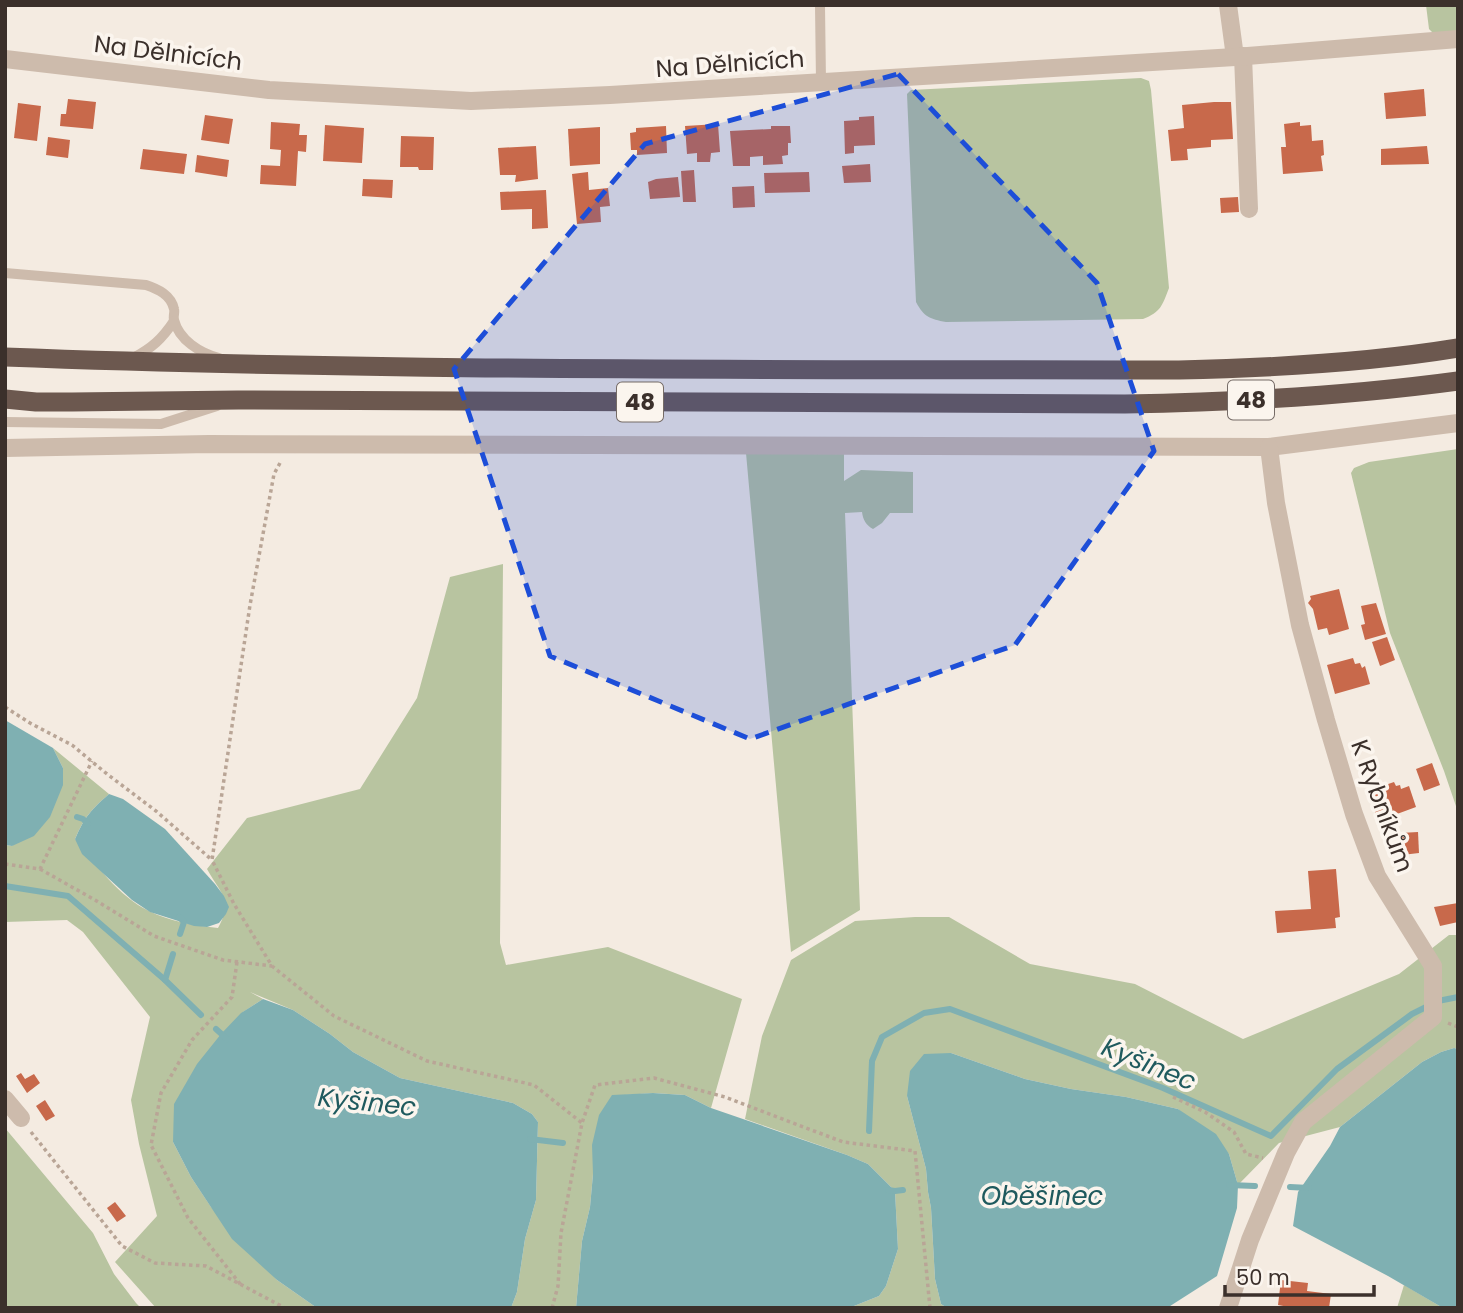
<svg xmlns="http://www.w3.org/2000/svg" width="1463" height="1313" font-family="Poppins,sans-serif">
<rect width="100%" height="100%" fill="#f4ebe1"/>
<!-- green -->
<g fill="#b8c4a0">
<path d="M1426,5H1458V32L1434,34L1429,29Z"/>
<path d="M1141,78L1149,81L1151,90L1169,288C1162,306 1161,312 1143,319L946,322C930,319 924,317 916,302L907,94L911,90Z"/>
<path d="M1458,449V812L1444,771L1390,633L1351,473L1354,468L1369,462Z"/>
<path d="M746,453L844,454V481L861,470L913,472V513H890L882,523L873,529C866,525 863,520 862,512L845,513L860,910L791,952Z"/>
<path d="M503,564L500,943L506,965L608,947L742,999L711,1108L685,1095L653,1093L612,1096L593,1174L590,1207L582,1241L576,1308H511L517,1292L525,1239L536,1200L538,1122L532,1114L513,1103L400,1078L353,1052L330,1034L293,1010L250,992L263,999L243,1012L173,1142L191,1177L211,1207L277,1280L317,1308H156L115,1262L157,1216L139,1144L131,1100L150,1017L83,932L67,920L5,922V845L12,846L63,768L53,748L109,794C91,810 85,816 75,839C97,865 118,896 149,911C168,921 197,926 218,928C234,900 220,893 207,869L247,818L360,789L417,698L450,577Z"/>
<path d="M915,917H949L1030,964L1135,984L1243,1039L1399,974L1449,935H1458V1049L1454,1048L1441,1052L1422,1062L1340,1127L1279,1143L1238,1185L1229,1154L1178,1109L1126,1097L1071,1089L1025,1079L951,1053L907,1096L926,1169L928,1192L931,1208L935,1279L941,1304L947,1308H849L879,1296L886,1286L898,1249L895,1191L868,1164L847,1155L745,1119L762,1036L791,960L855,921Z"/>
<path d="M5,1128L93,1233L114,1274L136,1303L141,1308H5Z"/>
<path d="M1404,1285L1443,1308H1397Z"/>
</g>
<!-- water -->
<g fill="#7fb0b2">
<path d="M5,720L53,748L63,768V785L50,817L34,836L12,846L5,845Z"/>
<path d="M109,794L123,799L165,829L215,884L224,896L229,907L226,914L219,923L207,927L194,926L150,912L132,900L82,854L75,839C85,816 91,810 109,794Z"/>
<path d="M263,999L293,1010L330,1034L353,1052L400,1078L513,1103L532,1114L538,1122L536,1200L525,1239L517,1292L511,1308H317L277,1280L232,1239L191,1177L173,1142L174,1104L197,1064L221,1034L241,1013Z"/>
<path d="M1454,1048L1458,1049V1308H1443L1388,1276L1293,1226L1298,1192L1330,1146L1340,1127L1422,1062L1441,1052Z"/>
<path d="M951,1053L1025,1079L1071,1089L1126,1097L1178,1109L1216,1134L1229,1154L1238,1185L1237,1208L1217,1276L1167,1308H947L941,1304L935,1279L931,1208L928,1192L926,1169L907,1096L910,1071L924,1054Z"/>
<path d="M653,1093L685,1095L711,1108L847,1155L868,1164L895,1191L898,1249L886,1286L879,1296L849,1308H576L582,1241L590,1207L593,1174L592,1145L599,1115L612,1095Z"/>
</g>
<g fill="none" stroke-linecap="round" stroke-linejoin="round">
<!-- stream -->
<g stroke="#7fb0b2" stroke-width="6">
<path d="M77,817L83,819L88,824"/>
<path d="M5,886L68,896L165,980L201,1015"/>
<path d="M179,917L184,922L180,934"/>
<path d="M165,980L173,954"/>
<path d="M216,1029L227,1039"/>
<path d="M869,1131L872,1061L882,1037L924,1013L950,1009L1163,1088L1271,1136L1337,1069L1412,1014L1438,1001L1458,997"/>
<path d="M530,1139L563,1143"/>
<path d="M1229,1185L1255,1186"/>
<path d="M1290,1187L1309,1188"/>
<path d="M888,1190L895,1191L903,1190"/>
</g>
</g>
<!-- building -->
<g fill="#c8694b">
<path d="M1424,89L1426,116L1386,119L1384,93Z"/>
<path d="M68,99L96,102L93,129L60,126L61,114H66Z"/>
<path d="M1214,102H1231L1233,139L1211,140V147L1187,149L1188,160L1171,161L1168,130L1184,128L1182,105Z"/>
<path d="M18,103L41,106L37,141L14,138Z"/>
<path d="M205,115L233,119L229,144L201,140Z"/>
<path d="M874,116L875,145L854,146V153L845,154L844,121L859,120V117Z"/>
<path d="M271,122L300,124L299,135H307L306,152L298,151L296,186L260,184L261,165L280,166L281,150L270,149Z"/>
<path d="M1300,122V126L1311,125L1312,141L1323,140L1324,155L1321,156L1323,171L1283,174L1281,147H1286L1284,124Z"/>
<path d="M718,124L720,152L711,153L710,162H697V153L687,154L685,126Z"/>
<path d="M325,125L364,128L362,163L323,161Z"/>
<path d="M666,126L667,153L637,155V150H631L630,133L636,132V128Z"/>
<path d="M771,126H790L791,143H788V155L782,156L783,164L763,165V156L750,157V166H733L730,131L771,129Z"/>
<path d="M600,127V164L570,166L568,129Z"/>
<path d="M401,136L434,137L433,170H419L418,167H400Z"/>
<path d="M48,137L70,140L68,158L46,155Z"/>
<path d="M536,146L538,179L515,182L516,175H500L498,148Z"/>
<path d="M1427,146L1429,164L1381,165V149Z"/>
<path d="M143,149L187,154L184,174L140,169Z"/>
<path d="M197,155L229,160L227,177L195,172Z"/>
<path d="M870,164L871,182L844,183L842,166Z"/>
<path d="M694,170L696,202H683L681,171Z"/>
<path d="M588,172L589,190L608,188L610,206L600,207L601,222L577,224L572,174Z"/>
<path d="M809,172L810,192L765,193L764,173Z"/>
<path d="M678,177L680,197L650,199L648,182L656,179Z"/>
<path d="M363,179L393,180L392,198L362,196Z"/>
<path d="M754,186L755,207L733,208L732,187Z"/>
<path d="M546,190L548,228L532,229V209L501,210L500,192Z"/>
<path d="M1238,197L1239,212L1221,213L1220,198Z"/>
<path d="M1339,589L1349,629L1329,635L1327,628L1318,630L1313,609L1308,603L1311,599L1310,596Z"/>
<path d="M1376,603L1386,634L1365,640L1361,625L1365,624L1361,606Z"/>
<path d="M1387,637L1395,660L1380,666L1372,642Z"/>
<path d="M1353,658L1355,664L1360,663L1362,668L1365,666L1370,684L1335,694L1327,665Z"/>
<path d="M1432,763L1440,785L1424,791L1416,769Z"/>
<path d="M1394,782L1396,786L1400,785L1401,789L1409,786L1416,807L1378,821L1368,791Z"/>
<path d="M1418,832L1419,853L1402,855L1400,833Z"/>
<path d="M1336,869L1340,917L1335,918L1336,928L1277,933L1275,911L1311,909L1308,871Z"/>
<path d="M1458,903V922L1440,926L1434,907Z"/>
<path d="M21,1073L25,1079L34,1074L40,1083L27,1093L16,1076Z"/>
<path d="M45,1100L55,1116L46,1121L36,1106Z"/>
<path d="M115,1202L126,1216L117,1222L107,1208Z"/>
<path d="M1281,1280L1308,1283L1307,1291L1331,1294L1329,1308H1294L1278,1305Z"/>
</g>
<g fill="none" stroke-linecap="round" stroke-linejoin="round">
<!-- path -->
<g stroke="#b9a596" stroke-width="3.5" stroke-dasharray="3.5 3.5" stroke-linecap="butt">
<path d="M280,463L274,474L250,605L212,860L234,904L272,966L334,1016L427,1061L534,1085L582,1123"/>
<path d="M5,707L30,723L72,745L107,774L156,811L212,860"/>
<path d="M5,864L40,869L92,761"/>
<path d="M40,869L95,900L154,936L223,960L272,966"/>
<path d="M237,962L232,997L192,1040L161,1093L151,1145L188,1218L241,1285"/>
<path d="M1448,1023L1458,1027"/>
<path d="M1173,1097L1205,1112L1234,1132L1246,1154L1263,1158"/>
<path d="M31,1132L122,1246L155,1263L206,1266L285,1308"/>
<path d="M552,1308L558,1286L561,1233L582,1123L595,1085L654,1078L725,1097L843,1142L915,1151L930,1308"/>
</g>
<!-- service -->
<g stroke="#cdbbac" stroke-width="10">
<path d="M820,6L821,82"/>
<path d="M5,273L146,285C158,289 171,295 174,309C175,312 173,316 174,320C179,340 200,353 219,358"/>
<path d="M133,358C152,348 162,339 174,321"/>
<path d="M5,422L161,424L217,406"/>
</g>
<!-- minor -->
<g stroke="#cdbbac" stroke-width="18">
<path d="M1228,5L1235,57"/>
<path d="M1243,56L1249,209"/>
<path d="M5,59L269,90L471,101L610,95L1235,57L1458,39"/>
<path d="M5,448L209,444L1269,447L1458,423"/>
<path d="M5,1099L21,1118"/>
<path d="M1228,1308L1250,1240L1286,1153L1303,1122L1433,1017V966L1377,876L1354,814L1326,720L1300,625L1276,503L1269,447"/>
</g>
<!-- trunk -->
<g stroke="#6c584f" stroke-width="19">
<path d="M5,357C396,372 788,369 1179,370C1272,368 1366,363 1458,348"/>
<path d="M5,399L36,402H72L238,400L1125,404C1237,402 1347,396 1458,381"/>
</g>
</g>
<!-- marked area -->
<path fill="#1d4ed8" fill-opacity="0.2" stroke="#1d4ed8" stroke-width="5" stroke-dasharray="14 9" stroke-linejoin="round" d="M898,74L1097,283L1154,451L1015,645L750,739L550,656L454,369L645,144Z"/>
<g text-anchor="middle" stroke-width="7" stroke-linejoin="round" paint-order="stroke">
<!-- shield labels -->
<g fill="#fbf5ee" stroke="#756b66" stroke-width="2">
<rect x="1228" y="380.5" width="46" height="39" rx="5"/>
<rect x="617" y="382.5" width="46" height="39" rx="5"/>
</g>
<g font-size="23" font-weight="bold" fill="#3b302b">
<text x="1251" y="408">48</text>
<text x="640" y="410">48</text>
</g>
<!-- street labels -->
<g font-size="24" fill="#3b302b" stroke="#fbf5ee">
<text transform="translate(168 53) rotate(7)" y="8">Na Dělnicích</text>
<text transform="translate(730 64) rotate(-4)" y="8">Na Dělnicích</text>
<text transform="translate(1382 806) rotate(70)" y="8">K Rybníkům</text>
</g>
<!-- water labels -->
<g font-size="26" font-style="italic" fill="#1f5a5e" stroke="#fbf5ee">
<text transform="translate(1149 1064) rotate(22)" y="9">Kyšinec</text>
<text transform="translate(367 1102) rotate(6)" y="9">Kyšinec</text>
<text x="1042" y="1205">Oběšinec</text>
</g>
</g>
<!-- border -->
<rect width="1463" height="1313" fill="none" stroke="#3b302b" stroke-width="14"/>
<!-- scale -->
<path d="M1225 1285v10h149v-10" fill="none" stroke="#3b302b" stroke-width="3.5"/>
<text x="1236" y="1285" font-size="21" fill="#3b302b" stroke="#fbf5ee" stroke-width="5" paint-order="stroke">50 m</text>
</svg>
